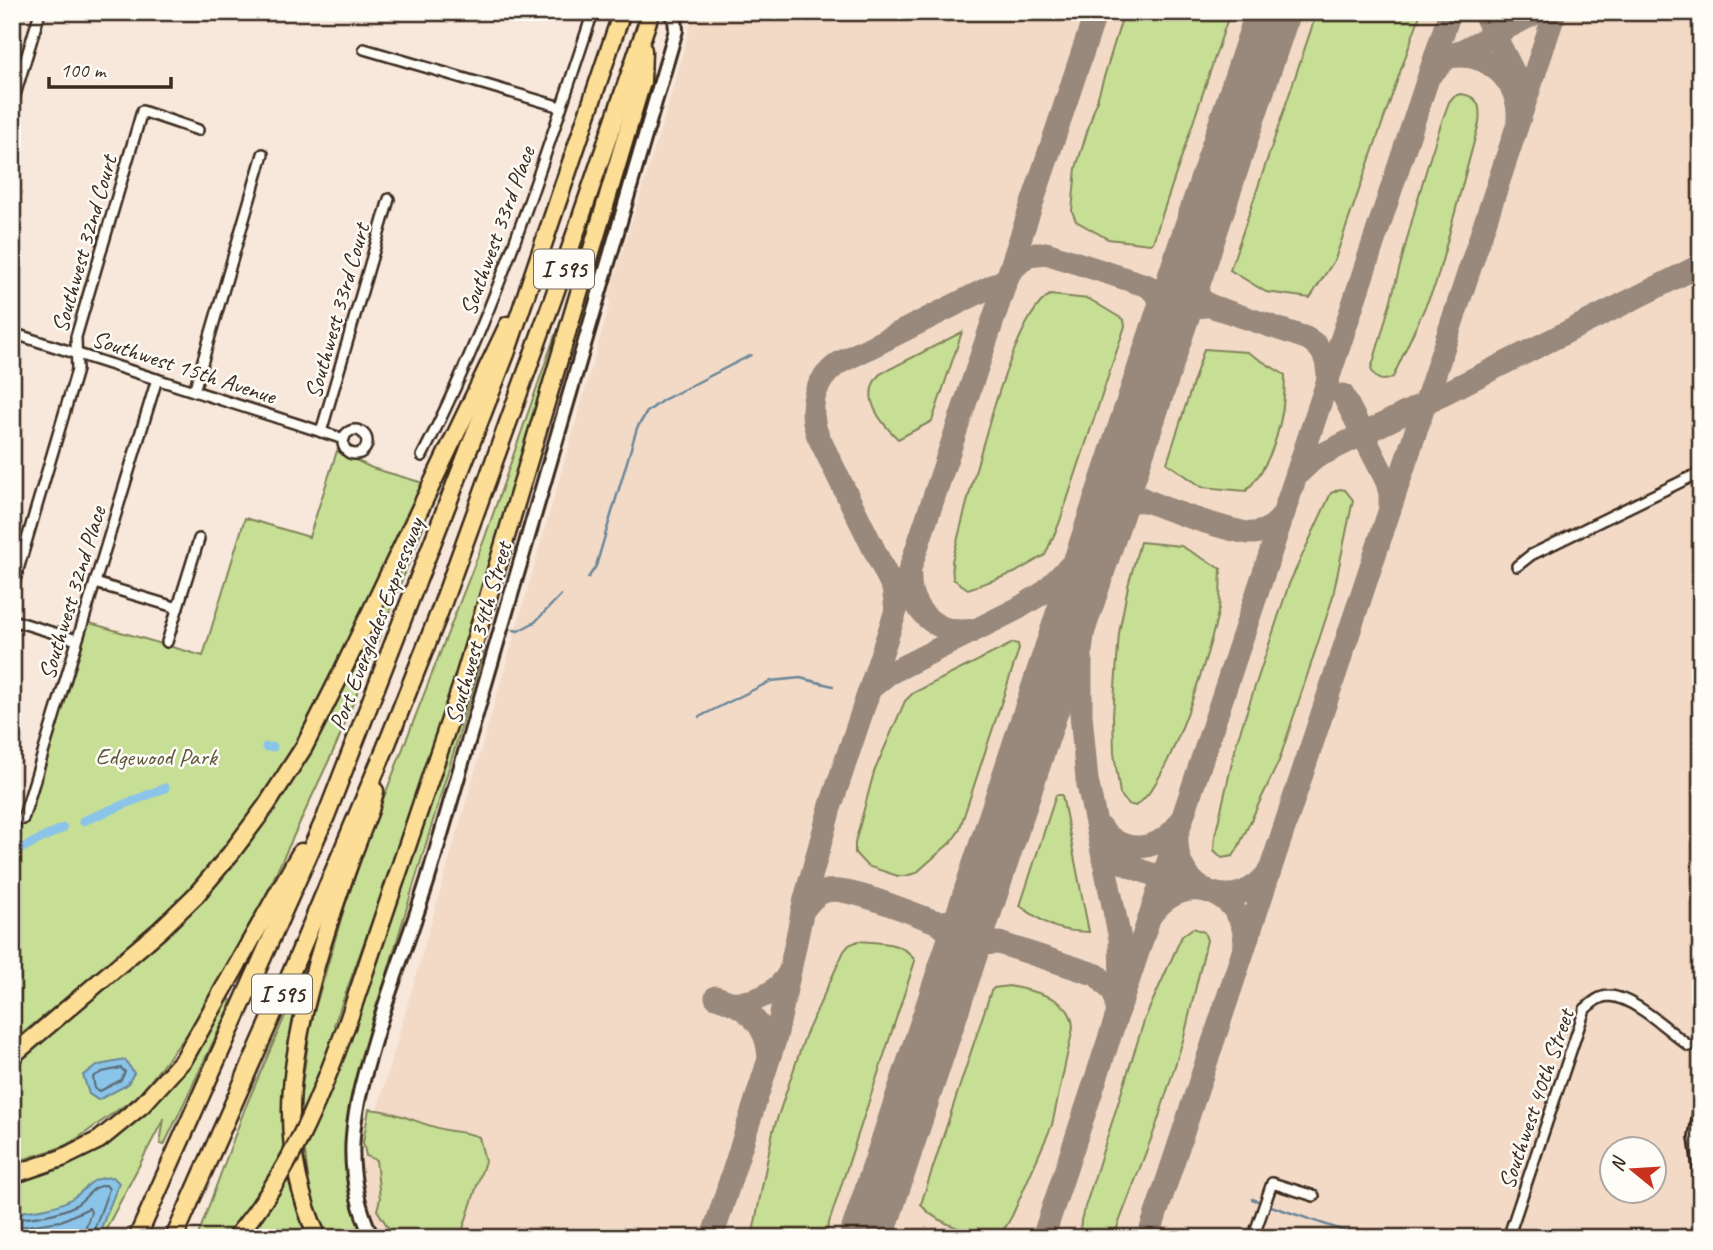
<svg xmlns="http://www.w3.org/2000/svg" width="1713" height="1250" font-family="Caveat,sans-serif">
<rect width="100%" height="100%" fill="#f7e8db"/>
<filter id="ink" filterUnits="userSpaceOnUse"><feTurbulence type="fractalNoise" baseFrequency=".0143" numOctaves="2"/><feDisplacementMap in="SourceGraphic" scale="14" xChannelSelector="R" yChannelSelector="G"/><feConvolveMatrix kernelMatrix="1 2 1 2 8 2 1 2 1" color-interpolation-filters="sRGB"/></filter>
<g filter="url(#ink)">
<!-- built -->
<path fill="#f2dac7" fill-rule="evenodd" d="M694,12H1701V1238H385L370,1216L360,1169L611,300L608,298L672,92ZM1612,1148H1654V1190H1612Z"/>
<!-- green -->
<g fill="#c7df95" stroke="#81845a" stroke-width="2">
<path d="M1124,12H1230L1153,242L1150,244L1108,239L1076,221L1072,211L1076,168Z"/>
<path d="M1317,12H1421L1335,259L1310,298L1266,292L1230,270Z"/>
<path d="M1461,94C1479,96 1481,107 1479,123L1436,283L1393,377C1383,383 1375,380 1371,369C1399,281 1416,189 1449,102L1454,96Z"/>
<path d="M1050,295L1089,299L1124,320L1125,326L1059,524L1045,555L1014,573L968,589L953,579L952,561C965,513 1010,314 1050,295Z"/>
<path d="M962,332L932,421L898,439C880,422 859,396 880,374Z"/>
<path d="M555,335L559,336L492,563L416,800L334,1025L352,1035L482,649L485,648L392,957L348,1119L347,1158L370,1238H328L310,1192L299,1107L311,1022L344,909L370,833L484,540Z"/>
<path d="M1204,349L1247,352L1285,375C1285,416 1275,461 1246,491L1202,487L1167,463Z"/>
<path d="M337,451L372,468L423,483C361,611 308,748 216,858C158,928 82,984 12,1042V855L83,621L203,656L245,518L309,537Z"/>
<path d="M1340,489L1345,490L1353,500L1332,600L1279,761L1237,850L1233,856L1222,858L1214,850L1215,836L1237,741L1289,584L1331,493Z"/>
<path d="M426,520L337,743L265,897L200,1018L139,1095L68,1145L12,1163V1064L145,955L147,949L204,896L249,845L305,761L356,666Z"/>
<path d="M1140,542L1181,546L1221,569C1220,582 1221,595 1219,608C1211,647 1169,788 1135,806L1128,804L1120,794L1114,753L1113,715L1119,633L1128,586Z"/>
<path d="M1013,643L1018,644L1019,649L959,831L951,842L916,873L905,876H898L867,866L855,853V843L874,772L905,701L913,693Z"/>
<path d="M1056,795H1062L1089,932C1054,931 1048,925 1020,906Z"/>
<path d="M1193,928L1204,932L1207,940L1184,1037L1156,1126L1113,1238H1080L1081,1220L1145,1018L1182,936Z"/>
<path d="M858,941C877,943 905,941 915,961L824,1238H752L773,1131L805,1036L844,951L849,945Z"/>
<path d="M305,970H308L290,1035L282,1096L292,1179L299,1220L309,1238H197L245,1108Z"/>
<path d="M1009,986C1033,991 1073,997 1073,1028L1052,1125L1012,1216C1008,1222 1005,1231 998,1233C978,1239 931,1221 921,1204L991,991L994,988Z"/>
<path d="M229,999L231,1000L228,1011L164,1145L160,1144L164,1118L107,1227V1238H12V1181L116,1136L156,1103Z"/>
<path d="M369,1109C398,1111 418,1124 446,1130C457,1132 468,1132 479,1137L485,1161L460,1238H395L377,1210L380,1199L376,1160L366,1156L363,1142Z"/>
</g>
<!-- water -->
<g fill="#8ac4e9" stroke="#6a8698" stroke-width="2">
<path d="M125,1060L134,1073L127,1085L98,1100L89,1094L83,1075L99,1065Z"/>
<path d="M113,1177L119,1183L97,1238H12V1213C32,1210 54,1209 71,1199C92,1187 84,1179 113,1177Z"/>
</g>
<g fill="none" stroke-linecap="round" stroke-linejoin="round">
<!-- shore -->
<g stroke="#5b686f" stroke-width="2">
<path d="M121,1068L125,1072L121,1080L100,1091L95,1089L93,1077L102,1072Z"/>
<path d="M12,1219C32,1218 56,1215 74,1206C86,1200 92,1185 106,1185L109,1189L91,1238"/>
<path d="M12,1228L61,1221L89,1208L91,1212L82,1238"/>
</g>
<!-- stream -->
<g stroke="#6a8698" stroke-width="2.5">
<path d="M588,578L596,566L637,428L647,412L663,400L751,355"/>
<path d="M514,630L518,631L535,622L561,595"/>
<path d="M699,717L771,681L800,678L833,686"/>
<path d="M1252,1199L1258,1201"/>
<path d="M1271,1206L1365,1238"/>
</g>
<!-- canal -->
<g stroke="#8ac4e9" stroke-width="9">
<path d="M266,747H273"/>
<path d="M83,821L165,788"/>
<path d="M12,853L63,828"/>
<path d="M1694,1238L1701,1227"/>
</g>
<!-- taxiway -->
<g stroke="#99897c" stroke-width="23">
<path d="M1483,12L1518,81"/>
<path d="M1450,57C1486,50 1520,81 1518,118"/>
<path d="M1430,75L1447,58L1538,12"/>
<path d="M1189,266C1191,286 1196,301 1216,308"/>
<path d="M1011,271L1028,255L1046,253L1148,286L1163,301L1170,324"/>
<path d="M1170,324C1181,311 1193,305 1211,306L1306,338C1324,347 1328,361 1328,380"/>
<path d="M1343,395L1387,482L1390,494V507"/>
<path d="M1125,460C1126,473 1127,486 1137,495C1148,505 1240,535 1254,533C1268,532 1277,524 1284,513"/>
<path d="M1298,474L1315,458L1701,265"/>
<path d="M1106,516C1121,504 1134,497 1153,503"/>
<path d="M1094,552L1081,651V714L1087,780L1120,939L1121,982"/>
<path d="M910,577C909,611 938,636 972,630"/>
<path d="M896,610L893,588L818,436C807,407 814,381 839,363L1008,278"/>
<path d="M872,687L888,674L1017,609L1043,593L1079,557L1105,520"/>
<path d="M1101,828C1124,857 1160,851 1180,822"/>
<path d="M1177,838C1175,893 1238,917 1270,870"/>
<path d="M1100,840C1115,868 1150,873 1178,882"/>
<path d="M802,912C809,902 816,893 827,891C848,886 911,913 934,921C956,933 957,950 953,973"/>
<path d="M1152,914C1183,870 1244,890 1245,943"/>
<path d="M934,921C958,925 968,913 980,895"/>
<path d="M952,979L961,960L969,950L980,944L999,943L1097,975L1114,993L1117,1009"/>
<path d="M716,997C746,1006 767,1023 769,1057"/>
<path d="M730,1002C755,1004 778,993 790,971"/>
<path d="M880,1196C878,1213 879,1225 891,1238"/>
<path d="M712,1238L776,1037L805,899L830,808L1096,12"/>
<path d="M1043,1238L1450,12"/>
<path d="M1148,1238L1555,12"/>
</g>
<!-- runway -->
<path stroke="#99897c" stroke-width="54" d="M866,1238L1273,12"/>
<!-- street casing -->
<g stroke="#3b2a1e" stroke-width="14">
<g id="street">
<path d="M364,49L561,107"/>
<path d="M12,105L40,12"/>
<path d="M12,333L344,439"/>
<path d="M194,391L263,154"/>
<circle cx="355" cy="442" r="12"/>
<path d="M321,432L389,199"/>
<path d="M422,456C495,315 543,163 593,12"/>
<path d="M1517,566L1531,555L1701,472"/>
<path d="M95,583L178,608"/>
<path d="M12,590L77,370L76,337L142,111L198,130"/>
<path d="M12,620L77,640"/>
<path d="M167,642L199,539"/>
<path d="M23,819L157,379"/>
<path d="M1253,1238L1272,1183L1314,1196"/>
<path d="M1508,1238L1585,1009C1592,1003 1599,996 1609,996C1634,997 1669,1031 1689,1046"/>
</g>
</g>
<!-- secondary casing -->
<g stroke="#3b2a1e" stroke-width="18">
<g id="secondary">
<path d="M1701,1107L1696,1137L1701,1175"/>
<path d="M372,1238C339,1166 353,1112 374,1041C390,986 411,933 428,879L676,30L675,18L669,12"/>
</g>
</g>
<!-- highway casing -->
<g stroke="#3b2a1e" stroke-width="21">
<g id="highway">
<path d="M347,1024L462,684L642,82L643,50"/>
<path d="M12,1056L159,931L196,895L231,853L266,806L304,747L340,676L508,325"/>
<path d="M12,1175L62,1158L99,1140L142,1105L184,1059L301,852"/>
<path d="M137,1238L326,816L507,351L622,12"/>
<path d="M174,1238L291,973L385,749L438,616L554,296L651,12"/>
<path d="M318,1238C275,1143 290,1057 317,962C332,910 350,860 370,810L375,791"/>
</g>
</g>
<!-- street -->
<use href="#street" stroke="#fdfcf7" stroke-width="9"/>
<!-- secondary -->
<use href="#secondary" stroke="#fdfcf7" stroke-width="12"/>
<!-- highway -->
<use href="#highway" stroke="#fcde96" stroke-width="16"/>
<!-- highway-bridge casing -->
<g stroke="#3b2a1e" stroke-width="21" stroke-linecap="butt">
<path id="highway-bridge" d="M235,1238C289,1175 319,1101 347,1024"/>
</g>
<!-- highway-bridge -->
<use href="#highway-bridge" stroke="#fcde96" stroke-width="16"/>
</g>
</g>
<g text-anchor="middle" stroke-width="5" stroke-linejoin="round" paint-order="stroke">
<!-- shield labels -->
<g fill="#fdfcf7" stroke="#75695f" stroke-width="2">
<rect x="534" y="249.5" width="60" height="39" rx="5"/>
<rect x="252" y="974.5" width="60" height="39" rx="5"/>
</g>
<g font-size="23" font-weight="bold" fill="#3b2a1e">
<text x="564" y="277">I 595</text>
<text x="282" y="1002">I 595</text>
</g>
<!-- street labels -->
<g font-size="24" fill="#3b2a1e" stroke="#fdfcf7">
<text transform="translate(497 231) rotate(-70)" y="8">Southwest 33rd Place</text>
<text transform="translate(84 244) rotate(-74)" y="8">Southwest 32nd Court</text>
<text transform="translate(337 311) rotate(-74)" y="8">Southwest 33rd Court</text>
<text transform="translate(184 367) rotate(18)" y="8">Southwest 15th Avenue</text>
<text transform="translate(72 593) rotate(-73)" y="8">Southwest 32nd Place</text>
<text transform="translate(376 624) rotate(-69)" y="8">Port Everglades Expressway</text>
<text transform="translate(478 633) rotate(-74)" y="8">Southwest 34th Street</text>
<text transform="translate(1536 1099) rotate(-71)" y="8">Southwest 40th Street</text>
</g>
<!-- park labels -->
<g font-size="24" fill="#5e573c" stroke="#fdfcf7">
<text x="156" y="765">Edgewood Park</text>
</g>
</g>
<!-- margin -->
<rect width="1713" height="1250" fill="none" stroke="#fdfcf7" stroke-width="42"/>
<rect x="21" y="21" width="1671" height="1208" fill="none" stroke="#3b2a1e" stroke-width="2.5" filter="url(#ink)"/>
<!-- north arrow -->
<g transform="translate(1633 1170) rotate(288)"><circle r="33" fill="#fdfcf7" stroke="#afa8a0" stroke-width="2"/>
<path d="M0-5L12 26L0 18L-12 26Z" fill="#c8321e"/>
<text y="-10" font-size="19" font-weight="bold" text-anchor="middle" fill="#3b2a1e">N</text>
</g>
<!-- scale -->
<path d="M49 77v10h122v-10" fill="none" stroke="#3b2a1e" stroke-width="3.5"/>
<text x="60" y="77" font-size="21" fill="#3b2a1e" stroke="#fdfcf7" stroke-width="5" paint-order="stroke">100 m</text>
</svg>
